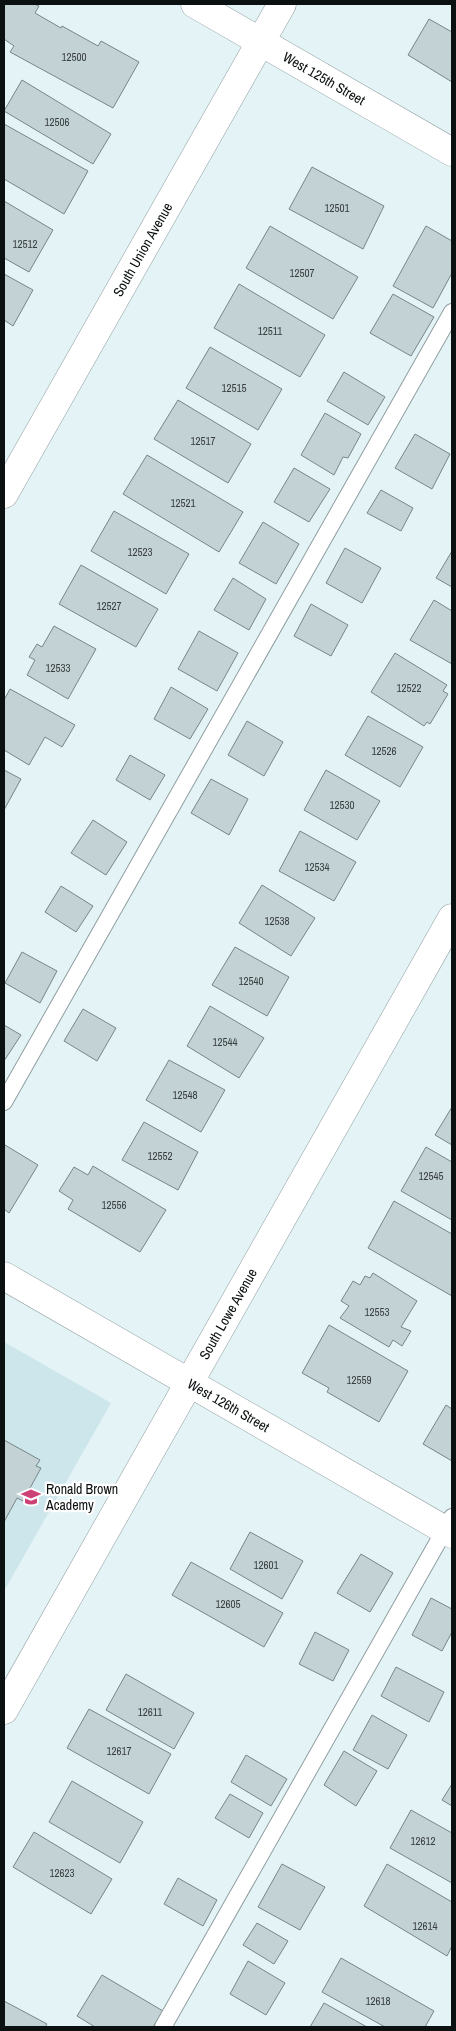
<svg xmlns="http://www.w3.org/2000/svg" width="456" height="2031" font-family="'Archivo Narrow',sans-serif">
<rect width="100%" height="100%" fill="#e3f3f6"/>
<!-- built -->
<path fill="#cde6eb" d="M4,1342L111,1403L4,1591Z"/>
<!-- building -->
<g fill="#c3d2d5" stroke="#788689">
<path d="M4,4H34L39,6L35,13L61,28L62,26L98,46L101,41L139,62L113,108L10,52L14,46L4,39Z"/>
<path d="M429,19L452,32V82L408,55Z"/>
<path d="M22,80L111,134L93,164L4,111Z"/>
<path d="M4,124L88,171L64,214L4,179Z"/>
<path d="M312,167L384,206L363,249L289,209Z"/>
<path d="M4,201L53,230L29,272L4,258Z"/>
<path d="M270,226L358,277L333,319L246,268Z"/>
<path d="M426,226L452,241V273L433,308L393,286Z"/>
<path d="M4,274L33,290L13,326L4,320Z"/>
<path d="M239,284L325,335L300,377L214,328Z"/>
<path d="M393,294L434,317L411,356L370,333Z"/>
<path d="M210,347L282,389L258,430L186,388Z"/>
<path d="M344,372L385,397L368,425L327,401Z"/>
<path d="M178,400L251,444L228,483L154,439Z"/>
<path d="M325,413L361,434L348,458L343,457L334,475L301,455Z"/>
<path d="M415,434L450,454L432,489L395,468Z"/>
<path d="M147,455L243,512L219,552L123,494Z"/>
<path d="M294,468L330,489L309,522L274,502Z"/>
<path d="M381,490L413,508L401,531L367,513Z"/>
<path d="M114,511L189,554L166,594L91,551Z"/>
<path d="M263,522L299,544L276,584L239,563Z"/>
<path d="M345,548L381,568L362,603L326,583Z"/>
<path d="M452,551V587L436,578Z"/>
<path d="M81,565L158,609L136,647L59,604Z"/>
<path d="M233,578L266,599L249,630L214,610Z"/>
<path d="M434,600L452,611V664L410,640Z"/>
<path d="M311,604L348,625L331,656L294,636Z"/>
<path d="M54,626L96,649L68,699L27,675L35,660L29,657L37,644L42,647Z"/>
<path d="M199,631L238,653L217,691L178,669Z"/>
<path d="M395,653L447,685L443,691L448,694L430,724L427,722L424,726L371,692Z"/>
<path d="M171,687L208,709L190,739L154,719Z"/>
<path d="M10,689L75,725L62,747L45,737L29,765L4,750V700Z"/>
<path d="M368,716L423,747L400,787L345,755Z"/>
<path d="M247,721L283,742L264,776L228,755Z"/>
<path d="M130,755L165,775L150,800L116,780Z"/>
<path d="M4,770L21,779L4,810Z"/>
<path d="M326,770L380,801L357,840L304,810Z"/>
<path d="M211,779L248,799L229,835L191,813Z"/>
<path d="M93,820L127,842L106,875L71,853Z"/>
<path d="M300,831L356,862L334,901L279,871Z"/>
<path d="M262,885L315,918L291,956L239,923Z"/>
<path d="M61,886L93,906L76,932L45,912Z"/>
<path d="M235,947L289,977L267,1016L212,985Z"/>
<path d="M22,952L57,971L40,1003L5,983Z"/>
<path d="M210,1006L264,1038L239,1078L187,1046Z"/>
<path d="M83,1009L116,1028L97,1061L64,1041Z"/>
<path d="M4,1025L21,1035L4,1061Z"/>
<path d="M169,1060L225,1090L201,1132L146,1100Z"/>
<path d="M452,1107V1145L435,1135Z"/>
<path d="M144,1122L198,1152L178,1190L122,1160Z"/>
<path d="M5,1145L38,1165L9,1213L4,1209V1148Z"/>
<path d="M426,1147L452,1162V1220L401,1191Z"/>
<path d="M93,1166L166,1210L140,1252L68,1209L73,1200L59,1191L74,1167L88,1175Z"/>
<path d="M394,1201L452,1234V1296L368,1248Z"/>
<path d="M373,1273L417,1301L401,1327L411,1331L402,1346L393,1340L389,1347L340,1318L349,1306L341,1301L353,1281L360,1285L365,1276L370,1278Z"/>
<path d="M329,1325L408,1371L379,1422L327,1392L329,1388L302,1373Z"/>
<path d="M446,1405L452,1409V1461L423,1444Z"/>
<path d="M4,1440L40,1460L36,1466L41,1468L23,1501L17,1498L4,1522Z"/>
<path d="M250,1532L303,1561L282,1599L230,1569Z"/>
<path d="M361,1554L393,1573L370,1612L337,1593Z"/>
<path d="M191,1562L283,1613L264,1647L172,1595Z"/>
<path d="M431,1598L452,1609V1632L442,1651L412,1635Z"/>
<path d="M315,1632L349,1650L333,1681L299,1664Z"/>
<path d="M396,1667L444,1692L429,1722L381,1696Z"/>
<path d="M126,1674L194,1713L174,1749L106,1710Z"/>
<path d="M89,1709L171,1754L149,1794L67,1748Z"/>
<path d="M372,1715L407,1735L388,1769L353,1750Z"/>
<path d="M344,1751L377,1771L356,1806L324,1785Z"/>
<path d="M246,1755L287,1779L271,1806L231,1782Z"/>
<path d="M72,1781L143,1822L120,1863L49,1822Z"/>
<path d="M452,1784V1806L442,1800Z"/>
<path d="M230,1794L263,1813L249,1838L215,1818Z"/>
<path d="M411,1810L452,1833V1883L390,1848Z"/>
<path d="M34,1832L112,1879L91,1914L13,1867Z"/>
<path d="M282,1864L325,1887L300,1930L258,1907Z"/>
<path d="M387,1864L452,1902V1946L447,1956L364,1906Z"/>
<path d="M178,1878L217,1900L203,1926L164,1904Z"/>
<path d="M257,1923L288,1941L274,1964L243,1945Z"/>
<path d="M341,1958L434,2011L425,2027H385L322,1992Z"/>
<path d="M248,1961L285,1983L266,2015L230,1994Z"/>
<path d="M102,1975L163,2011L153,2027H95L77,2016Z"/>
<path d="M4,2001L47,2024L45,2027H4Z"/>
<path d="M324,2003L367,2027H310Z"/>
</g>
<g fill="none" stroke-linecap="round" stroke-linejoin="round">
<!-- lane casing -->
<g stroke="#909ea1" stroke-width="18">
<g id="lane">
<path d="M4,1102L452,312"/>
<path d="M163,2027L452,1517"/>
</g>
</g>
<!-- street casing -->
<g stroke="#909ea1" stroke-width="29">
<g id="street">
<path id="s1" d="M195,4L452,152"/>
<path id="s2" d="M4,494L282,4"/>
<path id="s3" d="M4,1276L452,1534"/>
<path id="s4" d="M4,1710L452,918"/>
</g>
</g>
<!-- lane -->
<use href="#lane" stroke="#fff" stroke-width="16"/>
<!-- street -->
<use href="#street" stroke="#fff" stroke-width="28"/>
</g>
<!-- icons -->
<defs>
<g id="school-bare" transform="scale(1.5)"><path d="M0-5L7-2L0 1L-7-2ZM-4 1L0 2.5L4 1V4Q0 6-4 4Z" fill="#cc4176" stroke="#fff" stroke-width="2.5" paint-order="stroke"/></g>
</defs>
<g fill-rule="evenodd">
<use href="#school-bare" x="31" y="1497"/>
</g>
<g text-anchor="middle" stroke-width="4.5" stroke-linejoin="round" paint-order="stroke">
<!-- number labels -->
<g font-size="11" fill="#394042">
<text x="74" y="61">12500</text>
<text x="57" y="126">12506</text>
<text x="337" y="212">12501</text>
<text x="25" y="248">12512</text>
<text x="302" y="277">12507</text>
<text x="270" y="335">12511</text>
<text x="234" y="392">12515</text>
<text x="203" y="445">12517</text>
<text x="183" y="507">12521</text>
<text x="140" y="556">12523</text>
<text x="109" y="610">12527</text>
<text x="58" y="672">12533</text>
<text x="409" y="692">12522</text>
<text x="384" y="755">12526</text>
<text x="342" y="809">12530</text>
<text x="317" y="871">12534</text>
<text x="277" y="925">12538</text>
<text x="251" y="985">12540</text>
<text x="225" y="1046">12544</text>
<text x="185" y="1099">12548</text>
<text x="160" y="1160">12552</text>
<text x="431" y="1180">12545</text>
<text x="114" y="1209">12556</text>
<text x="377" y="1316">12553</text>
<text x="359" y="1384">12559</text>
<text x="266" y="1569">12601</text>
<text x="228" y="1608">12605</text>
<text x="150" y="1716">12611</text>
<text x="119" y="1755">12617</text>
<text x="423" y="1845">12612</text>
<text x="62" y="1877">12623</text>
<text x="425" y="1930">12614</text>
<text x="378" y="2005">12618</text>
</g>
<!-- street labels -->
<g font-size="14" fill="#0b1011" stroke="#fff">
<text dy="5" stroke="none"><textPath href="#s1" startOffset="149">West 125th Street</textPath></text>
<text dy="5" stroke="none"><textPath href="#s2" startOffset="281">South Union Avenue</textPath></text>
<text dy="5" stroke="none"><textPath href="#s4" startOffset="455">South Lowe Avenue</textPath></text>
<text dy="5" stroke="none"><textPath href="#s3" startOffset="259">West 126th Street</textPath></text>
</g>
<!-- poi labels -->
<g font-size="14" fill="#0b1011" stroke="#fff" text-anchor="start">
<text x="46" y="1494">Ronald Brown<tspan x="46" dy="16">Academy</tspan></text>
</g>
</g>
<!-- border -->
<rect width="456" height="2031" fill="none" stroke="#0b1011" stroke-width="10"/>
</svg>
